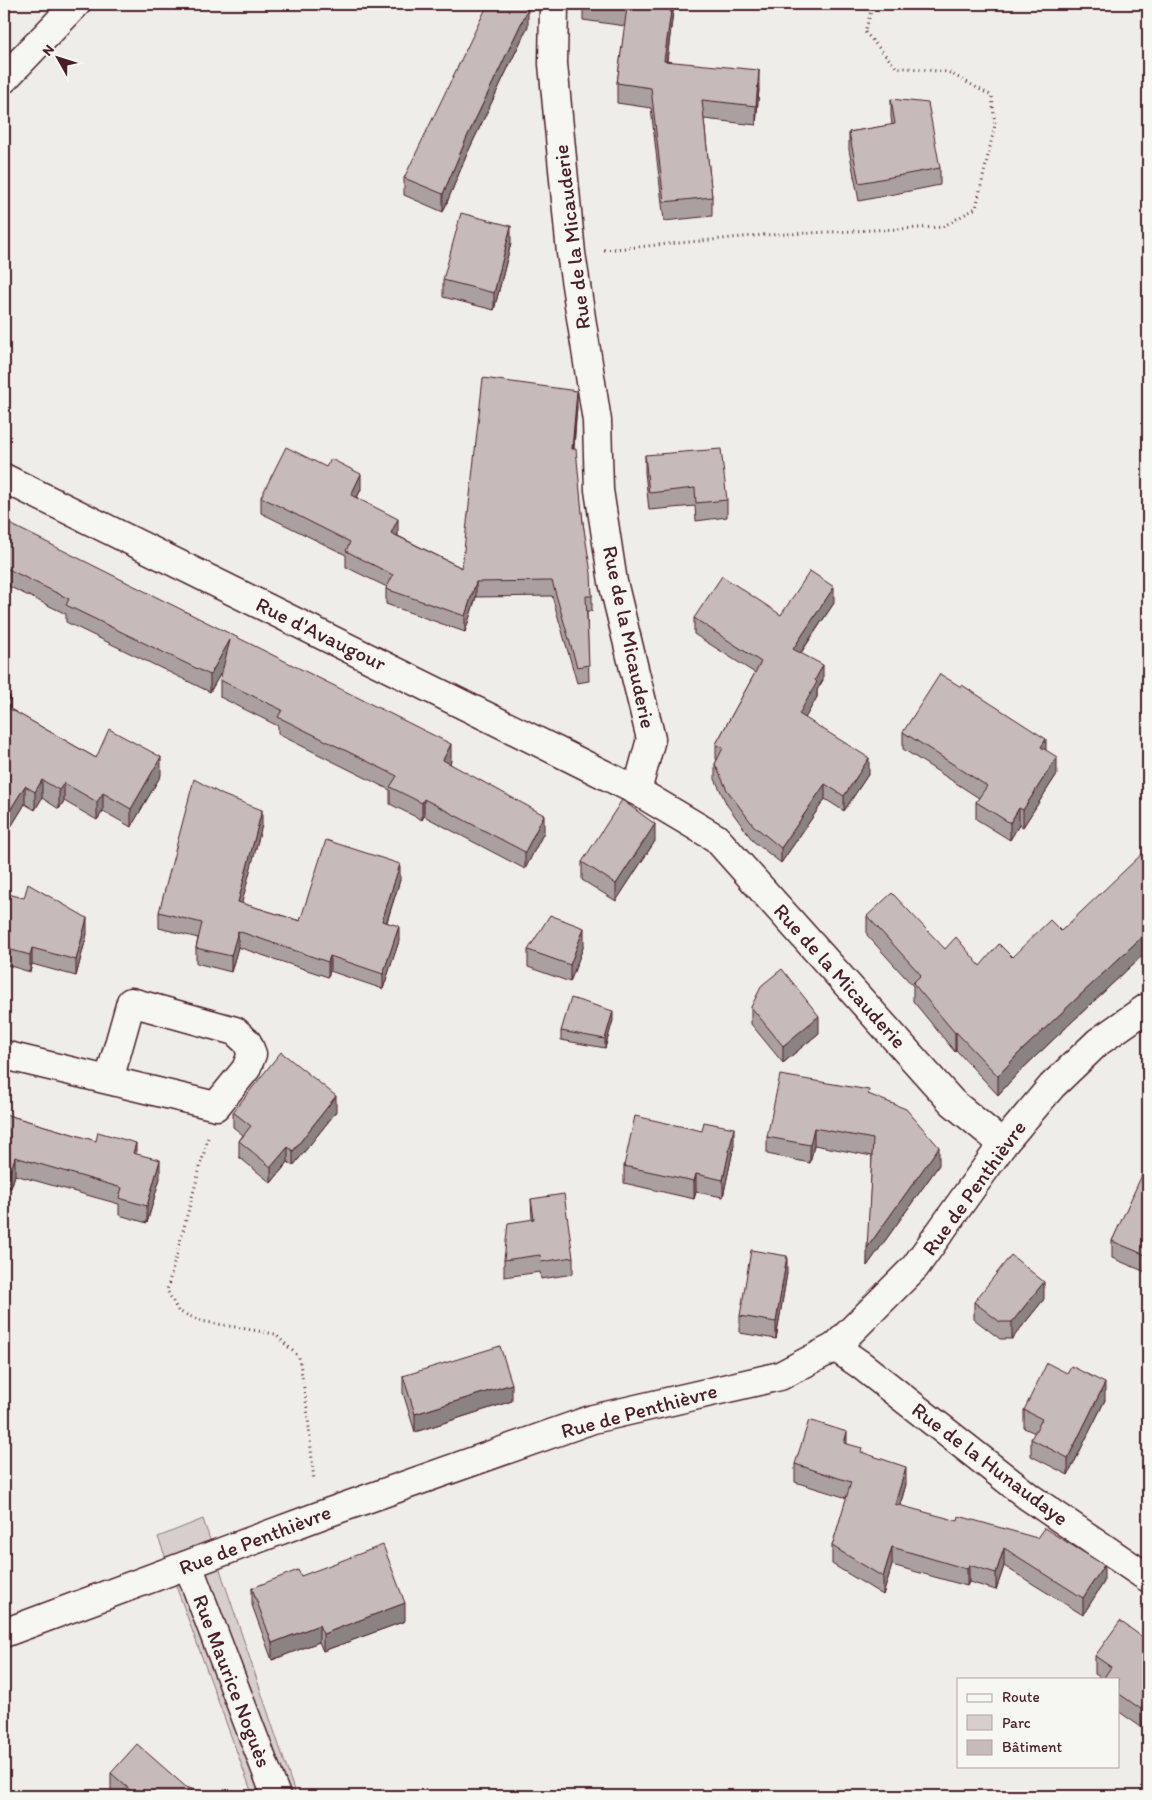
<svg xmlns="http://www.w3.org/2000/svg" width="1152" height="1800" font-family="Itim,sans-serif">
<rect width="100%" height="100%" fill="#efedea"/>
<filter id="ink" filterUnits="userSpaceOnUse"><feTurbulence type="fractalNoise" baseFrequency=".02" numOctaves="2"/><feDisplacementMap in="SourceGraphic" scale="10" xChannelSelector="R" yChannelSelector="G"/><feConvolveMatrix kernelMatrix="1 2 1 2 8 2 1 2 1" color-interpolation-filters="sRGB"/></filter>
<g filter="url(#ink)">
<!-- green -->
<path fill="#d7cfce" stroke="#90777c" d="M203,1519L296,1796H253L158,1537Z"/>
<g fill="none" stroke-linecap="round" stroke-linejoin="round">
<!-- minor casing -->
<g stroke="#4a1f2b" stroke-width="31">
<g id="minor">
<path d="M554,4L553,64L571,253L597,421L599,490L613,582L651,739L637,791"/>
<path d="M4,79L76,4"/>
<path d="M4,478L571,758L637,791L716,838L952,1102L1003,1144"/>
<path d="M4,1055L216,1106L246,1069L252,1054L247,1042L235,1031L131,1002L109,1080"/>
<path d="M835,1347L861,1365L1029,1497L1148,1578"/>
<path d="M188,1565L276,1796"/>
<path d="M4,1633L324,1514L593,1419L780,1376L835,1347L915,1267L1003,1144L1052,1086L1098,1042L1148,1007"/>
</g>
</g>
<!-- path -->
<g stroke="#4a1f2b" stroke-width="3" stroke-dasharray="1 4" stroke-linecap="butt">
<path d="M604,250L764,235L942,227L976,208L995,125L992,96L948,72L896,67L865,32L873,4"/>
<path d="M208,1138L167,1290L178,1311L201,1321L275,1334L299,1357L307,1407L314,1481"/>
</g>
<!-- minor -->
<use href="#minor" stroke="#f6f6f2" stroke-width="28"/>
</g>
<!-- wall -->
<g fill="#aaa0a1" stroke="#4a1f2b">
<path d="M583,4H674L667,61L759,89L756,125L704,119L712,197V216L664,221L651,108L617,103V83L625,26L583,20Z"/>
<path d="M528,26L467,154L443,212L404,195V178Z"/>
<path d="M891,99L940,168V185L859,201L849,150V132L892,125L891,116Z"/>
<path d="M511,243L494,310L443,297V280Z"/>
<path d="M577,406L574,449L592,596V611H587L589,681L577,683L552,596L476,597L465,632L386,604V589L387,587L346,567V555L261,513V497L326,467L361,489L357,498L398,534V536L462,568Z"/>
<path d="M645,455L727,500V517L696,521L695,506L649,510L645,472Z"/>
<path d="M4,521L451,761L450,764L544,832L525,869L424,816L422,820L390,804V790L278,734V726L220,697V680L222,671L210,692L66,622V614L4,584Z"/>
<path d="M834,603L801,653L823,680L817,690V697L805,718L869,773L844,811L825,799L781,863L753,841L727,805L715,779V764L717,760L716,759V744L755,673L694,634V618L781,615Z"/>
<path d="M4,693L10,709L96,758L161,775L131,827L103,811L97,820L64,801L59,809L42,798L35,810L25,804L9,830L4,827Z"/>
<path d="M903,732L1046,750L1057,774L1023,827L1019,825L1010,840L976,819V802L979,798L903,749Z"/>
<path d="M262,825L241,903L300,921L400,880L387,922L399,941L383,989L330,971L328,977L238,947L231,972L196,963V948L198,938L159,928V912Z"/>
<path d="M655,841L616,901L582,880V862Z"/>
<path d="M1148,856V950L1018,1073L998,1095L956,1050L955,1052L913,1001V986L867,935V916L945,949L980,966L1012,957L1061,931Z"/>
<path d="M4,893L87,934L76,976L32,964L30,972L4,964Z"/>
<path d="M584,945L570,982L528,967V950Z"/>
<path d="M751,1007L819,1033L783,1063L751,1024Z"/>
<path d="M613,1020L605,1048L561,1040V1031Z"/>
<path d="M869,1094L939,1165L867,1266L872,1156L814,1145L810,1163L767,1154V1137Z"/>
<path d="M233,1112H336L293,1166L288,1162L271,1183L239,1157V1141L243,1135L233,1127Z"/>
<path d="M4,1114L136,1153L160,1178L147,1223L119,1215V1204L15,1175L11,1188L4,1186Z"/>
<path d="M734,1145L723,1197L696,1192L694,1199L624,1183V1166Z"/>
<path d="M1148,1167V1273L1112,1258V1241Z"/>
<path d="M531,1199L573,1257V1274L541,1279L540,1272L504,1277V1260L532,1219Z"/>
<path d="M787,1273L776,1339L740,1333V1316Z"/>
<path d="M1044,1299L1012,1339H1000L974,1319V1302Z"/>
<path d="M403,1376L512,1401L415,1432L403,1393Z"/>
<path d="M1105,1400L1068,1475L1031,1456V1439L1035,1433L1024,1428V1410Z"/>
<path d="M847,1444L862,1453L906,1484L900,1506L1104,1582L1083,1615L1004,1566L996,1590L969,1582L967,1586L892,1565L883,1595L832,1564V1546L847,1498L795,1482V1464Z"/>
<path d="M301,1576L405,1621L323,1651L319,1642L272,1660L252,1605V1588Z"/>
<path d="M1148,1641V1717L1141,1727L1118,1711V1679H1103L1095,1674V1656Z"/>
<path d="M111,1773L186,1787L210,1796H117L111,1790Z"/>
</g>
<!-- shaded-wall -->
<g fill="#8b8283" stroke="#4a1f2b">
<path d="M672,4H674L664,81V61Z"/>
<path d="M528,9V26L467,154L443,212V194L467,137Z"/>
<path d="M759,70V89L756,125V106Z"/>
<path d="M511,226V243L494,310V293Z"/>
<path d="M577,391V406L572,464V449Z"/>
<path d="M361,474V489L351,510V495Z"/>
<path d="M398,519V534L391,548V533Z"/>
<path d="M476,582V597L465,632V616Z"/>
<path d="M834,587V603L793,664V649Z"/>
<path d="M230,640V657L210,692V675Z"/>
<path d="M823,665V680L817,690V697L799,729V714L815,680Z"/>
<path d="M10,696V715L5,706Z"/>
<path d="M1046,739V757L1041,747Z"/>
<path d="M451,744V761L443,777V760Z"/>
<path d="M161,757V775L131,827V809Z"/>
<path d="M1057,757V774L1023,827V810Z"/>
<path d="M869,758V773L844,811V796Z"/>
<path d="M42,780V798L35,810V792Z"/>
<path d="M64,783V801L59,809V790Z"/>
<path d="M825,784V799L781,863V848Z"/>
<path d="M25,786V804L9,830V812Z"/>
<path d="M103,793V811L97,820V802Z"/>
<path d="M424,799V816L422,820V803Z"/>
<path d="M1019,808V825L1010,840V823Z"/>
<path d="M262,810V825L238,918V902Z"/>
<path d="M544,815V832L525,869V852Z"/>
<path d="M655,824V841L616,901V884Z"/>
<path d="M400,864V880L382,936V921Z"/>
<path d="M87,918V934L76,976V960Z"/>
<path d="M399,926V941L383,989V974Z"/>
<path d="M584,928V945L570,982V965Z"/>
<path d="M238,931V947L231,972V956Z"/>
<path d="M1148,931V950L1018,1073L998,1095V1076L1018,1054Z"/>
<path d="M32,948V964L30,972V955Z"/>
<path d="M330,956V971L328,977V962Z"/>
<path d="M613,1011V1020L605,1048V1039Z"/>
<path d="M819,1016V1033L783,1063V1046Z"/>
<path d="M956,1032V1050L955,1052V1033Z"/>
<path d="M336,1096V1112L293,1166V1151Z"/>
<path d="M734,1128V1145L723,1197V1180Z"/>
<path d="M814,1128V1145L810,1163V1145Z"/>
<path d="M136,1143V1160L133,1153Z"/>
<path d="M288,1147V1162L271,1183V1167Z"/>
<path d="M939,1147V1165L867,1266V1248Z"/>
<path d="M15,1157V1175L11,1188V1170Z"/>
<path d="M160,1160V1178L147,1223V1206Z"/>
<path d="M696,1174V1192L694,1199V1181Z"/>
<path d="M787,1256V1273L776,1339V1322Z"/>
<path d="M1044,1282V1299L1012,1339V1322Z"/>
<path d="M1105,1383V1400L1068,1475V1458Z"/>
<path d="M512,1384V1401L415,1432V1414Z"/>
<path d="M847,1432V1450L844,1443Z"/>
<path d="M906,1467V1484L895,1522V1504Z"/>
<path d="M892,1547V1565L883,1595V1577Z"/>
<path d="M1004,1548V1566L996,1590V1573Z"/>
<path d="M969,1565V1582L967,1586V1569Z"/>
<path d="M1104,1565V1582L1083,1615V1598Z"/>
<path d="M405,1603V1621L323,1651V1634Z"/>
<path d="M319,1625V1642L272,1660V1643Z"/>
<path d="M1148,1699V1717L1141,1727V1709Z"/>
</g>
<!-- building -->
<g fill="#c6babb" stroke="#4a1f2b">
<path d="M488,4H517L528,9L467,137L443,194L404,178Z"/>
<path d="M604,4H672L664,61L759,70L756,106L702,100L712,197L664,202L651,88L617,83L627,7Z"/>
<path d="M891,99L928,103L940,168L859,183L849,132L895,124Z"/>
<path d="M461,213L511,226L494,293L443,280Z"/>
<path d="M483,378L577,391L572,449H576L583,523L591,573L592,596H586L589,665L577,667L552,581L476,582L465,616L386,589L393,575L346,551L350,542L261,497L286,447L326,467L331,459L361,474L351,495L398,519L391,533L462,568Z"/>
<path d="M721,449L727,500L696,503L695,488L649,493L645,455Z"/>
<path d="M4,521L451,744L443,760L544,815L525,852L424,799L422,803L390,787L397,776L278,717L282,710L220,680L230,640L210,675L66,605L69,599L4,567Z"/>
<path d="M810,571L834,587L793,649L823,665L815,680L817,682L799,714L869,758L844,796L825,784L781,848L753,825L727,790L715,764L723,748L716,744L761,662L694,618L722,576L781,615Z"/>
<path d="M940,674L961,687L962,685L1046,739L1041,747L1057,757L1023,810L1019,808L1010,823L976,802L987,786L903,732Z"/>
<path d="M4,693L10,696L5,706L96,758L109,729L161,757L131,809L103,793L97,802L64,783L59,790L42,780L35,792L25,786L9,812L4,809Z"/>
<path d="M194,779L223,795L262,810L238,902L300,921L326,840L400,864L382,921L399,926L383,974L330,956L328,962L238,931L231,956L196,948L202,923L159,912Z"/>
<path d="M622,800L655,824L616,884L582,862Z"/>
<path d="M1144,852L1148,856V931L1018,1054L998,1076L956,1032L955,1033L913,983L921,975L867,916L892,893L945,949L956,937L980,966L999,944L1012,957L1050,920L1061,931Z"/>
<path d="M28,884L87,918L76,960L32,948L30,955L4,948V893L24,898Z"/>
<path d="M550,915L584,928L570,965L528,950Z"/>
<path d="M782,969L819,1016L783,1046L751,1007L762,985Z"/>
<path d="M571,998L613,1011L605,1039L561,1031Z"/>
<path d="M281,1052L336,1096L293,1151L288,1147L271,1167L239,1141L251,1126L233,1112Z"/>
<path d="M780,1075L869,1090L868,1094L906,1109L939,1147L867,1248L873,1139L814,1128L810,1145L767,1137Z"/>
<path d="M4,1114L96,1141L98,1132L136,1143L133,1153L160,1160L147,1206L119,1198L122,1188L15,1157L11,1170L4,1168Z"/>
<path d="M635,1116L702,1131L704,1122L734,1128L723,1180L696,1174L694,1181L624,1166Z"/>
<path d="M1146,1166L1148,1167V1256L1112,1241Z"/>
<path d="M564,1194L573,1257L541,1262L540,1255L504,1260L508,1223L534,1219L531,1199Z"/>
<path d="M751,1250L787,1256L776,1322L740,1316Z"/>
<path d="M1011,1255L1044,1282L1012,1322H1000L974,1302Z"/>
<path d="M500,1346L512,1384L415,1414L403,1376Z"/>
<path d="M1047,1363L1067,1373L1071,1366L1105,1383L1068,1458L1031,1439L1042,1419L1024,1410Z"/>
<path d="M809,1420L847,1432L844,1443L862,1448L861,1452L906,1467L895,1504L958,1521L959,1516L1037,1538L1044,1528L1104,1565L1083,1598L1004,1548L996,1573L969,1565L967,1569L892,1547L883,1577L832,1546L851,1482L795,1464Z"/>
<path d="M383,1545L405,1603L323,1634L319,1625L272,1643L252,1588L298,1570L301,1576Z"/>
<path d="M1120,1621L1148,1641V1699L1141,1709L1118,1693V1679H1103L1111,1667L1095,1656Z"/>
<path d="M137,1744L186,1787L210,1796H137L111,1773Z"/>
</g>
</g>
<g text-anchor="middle" stroke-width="4" stroke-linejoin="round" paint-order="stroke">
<!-- street labels -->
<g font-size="21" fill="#4a1f2b" stroke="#f6f6f2">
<text transform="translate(572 237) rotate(-97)" y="7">Rue de la Micauderie</text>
<text transform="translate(321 634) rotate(26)" y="7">Rue d'Avaugour</text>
<text transform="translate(629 637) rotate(78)" y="7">Rue de la Micauderie</text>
<text transform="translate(840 976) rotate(48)" y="7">Rue de la Micauderie</text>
<text transform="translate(974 1188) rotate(-54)" y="7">Rue de Penthièvre</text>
<text transform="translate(639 1411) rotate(-15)" y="7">Rue de Penthièvre</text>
<text transform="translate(990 1464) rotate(37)" y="7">Rue de la Hunaudaye</text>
<text transform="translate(255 1540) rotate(-21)" y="7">Rue de Penthièvre</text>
<text transform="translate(232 1681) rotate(69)" y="7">Rue Maurice Noguès</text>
</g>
</g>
<!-- margin -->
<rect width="1152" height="1800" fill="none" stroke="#f6f6f2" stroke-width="20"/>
<rect x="10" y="10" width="1132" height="1780" fill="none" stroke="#4a1f2b" stroke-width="2" filter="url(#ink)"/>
<!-- legend -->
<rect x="957" y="1678" width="162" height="90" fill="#f6f6f2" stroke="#b1a0a2"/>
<rect x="967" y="1694" width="25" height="8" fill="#f6f6f2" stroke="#b1a0a2"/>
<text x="1002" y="1702" font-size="15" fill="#4a1f2b">Route</text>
<rect x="967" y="1715" width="25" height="15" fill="#d7cfce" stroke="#b1a0a2"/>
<text x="1002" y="1728" font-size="15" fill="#4a1f2b">Parc</text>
<rect x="967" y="1740" width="25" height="15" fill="#c6babb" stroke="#b1a0a2"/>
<text x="1002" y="1752" font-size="15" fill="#4a1f2b">Bâtiment</text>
<!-- north arrow -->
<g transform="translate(58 58) rotate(309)" stroke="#f6f6f2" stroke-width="4" paint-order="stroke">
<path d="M0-4L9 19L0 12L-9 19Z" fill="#4a1f2b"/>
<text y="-8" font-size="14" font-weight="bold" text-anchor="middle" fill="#4a1f2b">N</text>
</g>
</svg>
